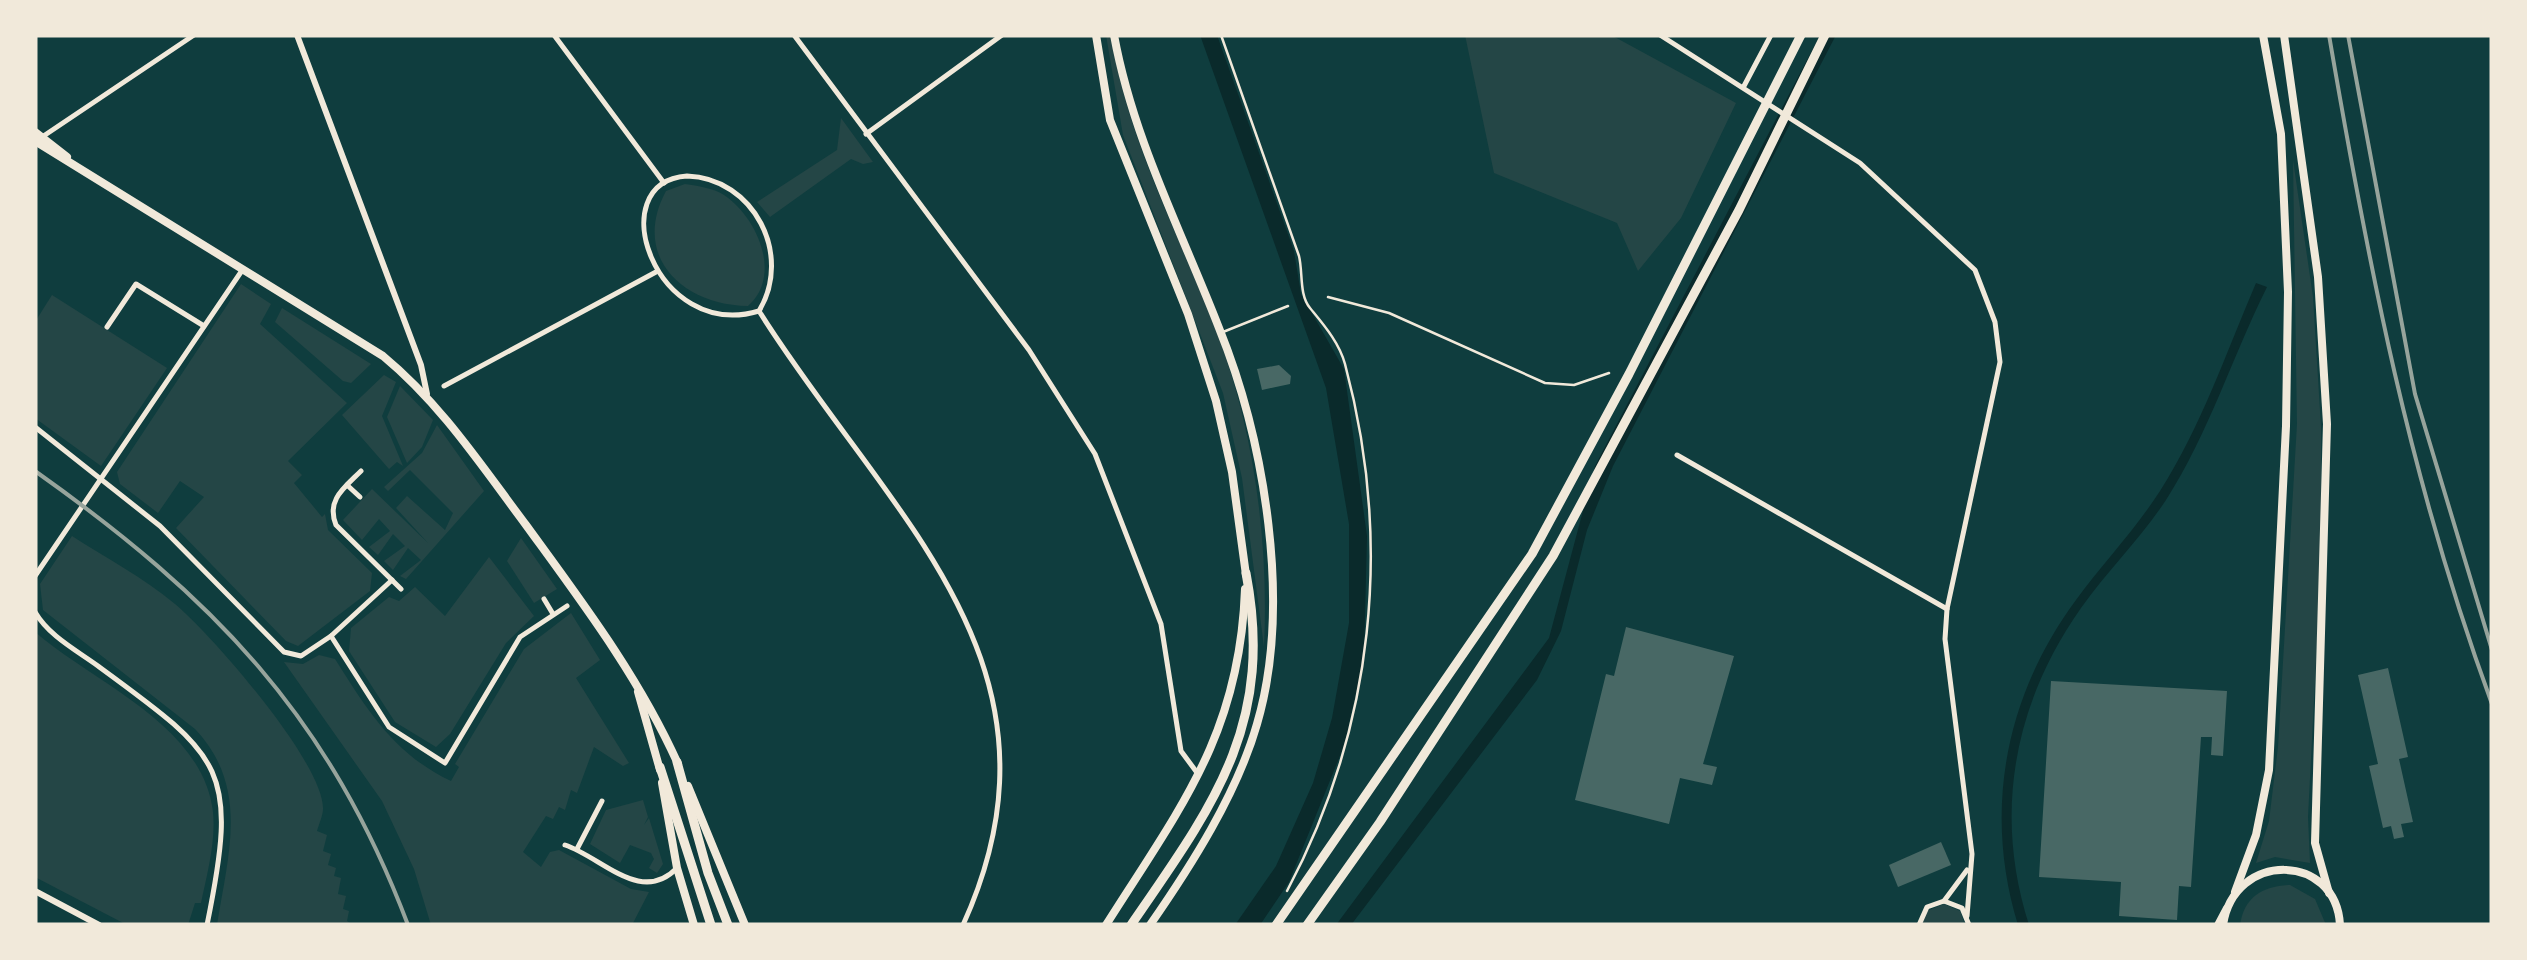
<svg xmlns="http://www.w3.org/2000/svg" width="2527" height="960" font-family="Raleway,sans-serif">
<rect width="100%" height="100%" fill="#0f3d3e"/>
<!-- green -->
<g fill="#244646">
<path d="M1106,35H1111C1127,140 1178,232 1216,330C1254,429 1269,542 1264,647L1242,478L1223,393L1123,135Z"/>
<path d="M1465,35H1611L1736,103L1681,218L1638,271L1617,223L1494,173Z"/>
<path d="M841,118L873,162L863,164L851,159L770,217L757,202L837,150Z"/>
<path d="M2293,160L2313,297L2321,427V565L2308,817L2310,863L2275,857L2256,863L2269,821L2278,747L2297,424Z"/>
<path d="M685,184C698,186 713,188 724,195C757,217 783,275 748,306C682,305 631,256 666,191Z"/>
<path d="M241,284L271,304L260,324L347,403L288,461L302,475L294,483L322,517L325,514L328,530L372,573L370,591L298,646L286,641L176,528L204,497L180,481L158,513L120,484L117,472Z"/>
<path d="M52,295L167,368L101,466L35,418V322Z"/>
<path d="M282,308L371,364L351,383L343,381L275,322Z"/>
<path d="M384,375L396,382L382,416L403,466L397,462L389,469L342,415Z"/>
<path d="M400,386L433,420L422,447L407,463L387,417Z"/>
<path d="M437,425L484,491L406,579L400,576L421,560L408,548L393,570L384,561L405,546L393,534L378,555L369,547L390,531L379,519L362,540L343,520L372,489L428,543L396,508L407,496L445,530L453,513L410,470L388,491L384,487L422,453Z"/>
<path d="M72,536C106,558 144,578 175,604C211,634 324,763 323,809C323,815 319,824 317,831L327,835L323,851L331,854L328,865L336,868L334,876L341,878L338,894L346,896L343,909L349,911L347,921L353,925H217C228,855 250,787 195,729L43,610L40,584Z"/>
<path d="M521,538L557,589L534,603L507,561Z"/>
<path d="M489,557L534,616L506,643L450,734L436,747L395,722L349,651L351,628L389,597L399,601L415,587L445,616Z"/>
<path d="M571,613L600,660L576,678L629,763L623,766L594,747L577,793L571,790L565,810L559,807L553,819L546,816L523,852L541,867L550,852L559,850L631,889L649,892L632,925H431L414,869L382,801L284,662L303,664L319,655L335,659C368,711 394,754 451,781L459,767L455,764L524,649Z"/>
<path d="M35,632C94,683 203,725 213,812C216,842 207,874 201,903H195L188,925H127L35,877Z"/>
<path d="M643,800L648,817L644,825L649,818L663,864L657,873L649,868L654,859L651,853L630,845L620,863L590,844L606,810Z"/>
<path d="M2290,885L2315,899L2326,925H2240C2244,897 2263,886 2290,885Z"/>
<path d="M1944,904L1960,911L1965,925H1922L1927,911Z"/>
</g>
<!-- water -->
<g fill="#0a2a2b">
<path d="M1200,35H1217L1294,251L1301,294L1344,369L1367,536L1364,658L1344,746L1289,882L1260,925H1235L1276,866L1313,783L1332,718L1349,623V524L1326,388Z"/>
<path d="M1820,35H1836L1613,466L1587,530L1561,631L1537,680L1351,925H1336L1549,638L1595,466Z"/>
<path d="M2256,283L2267,287C2232,357 2209,433 2166,500C2141,538 2108,570 2081,608C2014,703 1993,813 2029,925H2018C1983,811 2005,696 2076,600C2103,563 2135,530 2160,491C2201,427 2226,353 2256,283Z"/>
</g>
<!-- building -->
<g fill="#486865">
<path d="M1279,365L1291,376L1290,384L1262,390L1257,369Z"/>
<path d="M1626,627L1734,656L1703,764L1717,767L1712,785L1680,778L1669,824L1575,800L1606,674L1614,676Z"/>
<path d="M2388,668L2408,757L2399,759L2413,822L2401,824L2404,837L2394,839L2391,826L2383,828L2369,766L2378,764L2358,675Z"/>
<path d="M2051,681L2227,691L2223,756L2211,755L2212,737H2201L2191,887L2179,886L2177,920L2119,916L2121,882L2039,877Z"/>
<path d="M1941,842L1951,865L1898,887L1889,865Z"/>
</g>
<g fill="none" stroke-linecap="round" stroke-linejoin="round">
<!-- path -->
<path stroke="#f1e9da" stroke-width="2.5" d="M1221,35L1299,256C1303,272 1299,295 1310,308C1323,324 1339,342 1345,364C1393,543 1374,727 1287,891"/>
<!-- service -->
<g stroke="#f1e9da" stroke-width="2.5">
<path d="M1328,297L1389,313L1545,383L1574,385L1609,373"/>
<path d="M1223,332L1288,306"/>
</g>
<!-- minor -->
<g stroke="#f1e9da" stroke-width="5">
<path d="M554,35L664,183"/>
<path d="M794,35L1029,350L1095,454L1161,624L1181,751L1198,774"/>
<path d="M1660,35L1860,163L1975,270L1995,322L2000,362L1947,609L1945,639L1972,854L1967,916"/>
<path d="M1744,86L1771,35"/>
<path d="M866,134L1002,35"/>
<path d="M42,137L194,35"/>
<path d="M687,176C754,178 793,255 759,311C655,342 600,182 687,176Z"/>
<path d="M759,311C886,514 1082,663 963,925"/>
<path d="M107,327L136,284L204,326"/>
<path d="M444,386L656,272"/>
<path d="M35,427L160,526L284,652L301,656L331,636L392,580"/>
<path d="M1677,455L1947,609"/>
<path d="M361,471C344,488 326,500 336,525L401,589"/>
<path d="M347,485L360,497"/>
<path d="M35,576L243,269"/>
<path d="M544,599L553,614"/>
<path d="M35,612C49,636 76,650 98,666C224,758 239,768 207,925"/>
<path d="M331,636L389,727L445,763L520,637L567,606"/>
<path d="M565,845C603,858 641,905 677,868"/>
<path d="M577,849L602,801"/>
<path d="M1944,901L1967,870"/>
<path d="M1919,925L1927,907L1944,901L1962,908L1969,925"/>
</g>
<!-- tertiary -->
<g stroke="#f1e9da" stroke-width="6">
<path d="M297,35L421,365L427,394"/>
<path d="M35,891L99,925"/>
</g>
<!-- secondary -->
<path stroke="#f1e9da" stroke-width="6" d="M2217,925L2226,908"/>
<!-- primary -->
<g stroke="#f1e9da" stroke-width="8">
<path d="M2284,35L2318,277L2327,424L2315,843L2329,893"/>
<path d="M35,132L67,157"/>
<path d="M35,141L383,356C441,404 481,465 526,525C582,602 639,677 678,764"/>
<path d="M638,692L660,770"/>
<path d="M662,783L677,868L694,925"/>
<path d="M688,786L745,925"/>
<path d="M2235,892L2256,835L2269,770L2286,426L2288,292L2281,134L2263,35"/>
<path d="M2223,925C2234,851 2336,852 2340,925"/>
</g>
<!-- trunk -->
<g stroke="#f1e9da" stroke-width="8">
<path d="M1096,35L1110,120L1188,314L1216,401L1232,472L1246,575"/>
<path d="M1114,35C1133,139 1181,230 1219,328C1265,442 1292,605 1257,724C1237,794 1191,866 1150,925"/>
<path d="M1106,925C1180,808 1240,734 1245,589"/>
</g>
<!-- motorway -->
<g stroke="#f1e9da" stroke-width="9">
<path d="M677,762L708,873L728,925"/>
<path d="M660,767L711,925"/>
<path d="M1131,925C1213,806 1275,725 1246,573"/>
<path d="M1276,925L1532,554L1629,374L1801,35"/>
<path d="M1307,925L1380,822L1553,556L1739,210L1825,35"/>
</g>
<!-- rail -->
<g stroke="#97a49c" stroke-width="4">
<path d="M2329,35C2369,268 2410,481 2492,704"/>
<path d="M2348,35L2415,394L2492,650"/>
<path d="M35,471C214,598 329,716 408,925"/>
</g>
</g>
<!-- border -->
<rect width="2527" height="960" fill="none" stroke="#f1e9da" stroke-width="75"/>
</svg>
